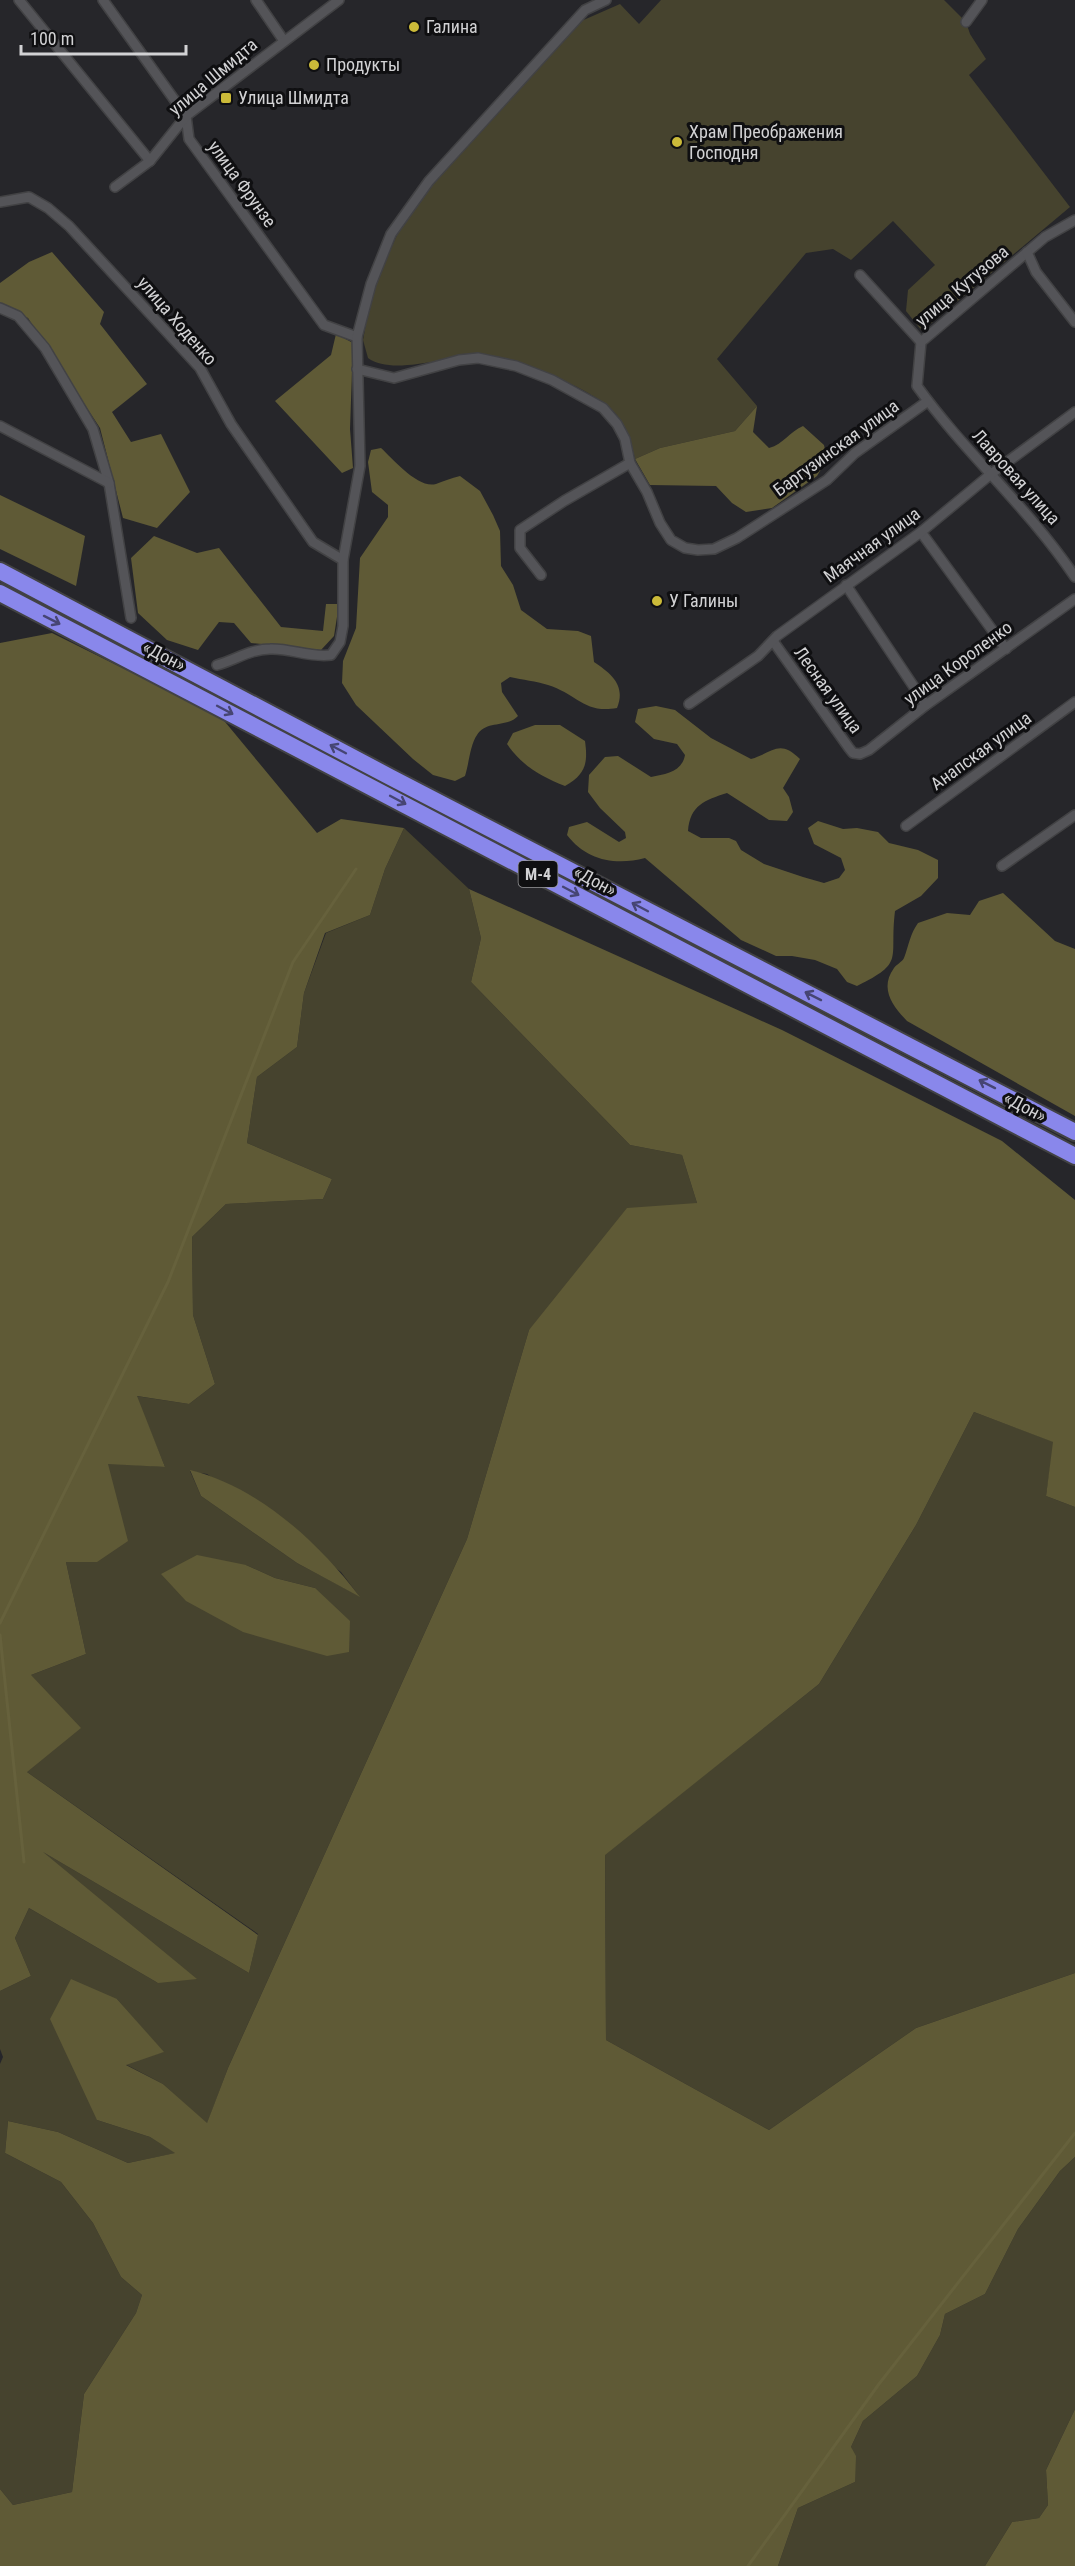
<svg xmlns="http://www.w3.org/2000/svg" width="1075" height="2566" font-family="'Roboto Condensed',sans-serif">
<rect width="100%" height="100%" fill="#26262a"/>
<!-- green -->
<g fill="#46432e" fill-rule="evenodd">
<path d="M661,0H944L966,22L970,34L986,59L969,75L1070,207L922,331L906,311L908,290L935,265L893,221L851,260L833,249L806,253L717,359L757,406L735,431L660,448L635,459C631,442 627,427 615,413C593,388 510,355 476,356C446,356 392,376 368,358L363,340L372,291L397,235L428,190L579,22L620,4L639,24Z"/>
<path d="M404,828L469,889L481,938L471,982L630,1145L682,1155L697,1203L529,1330L467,1539L228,2068L207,2124L163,2084L125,2064L163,2052L117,1999L97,2120L150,2137L176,2153L128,2163L58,2132L8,2121L5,2153L61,2182L93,2223L121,2277L142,2295L136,2313L84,2394L72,2492L13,2505L0,2489V2064L3,2057L0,2049V1991L31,1976L15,1938L29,1908L158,1983L38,1849L249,1973L258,1934L27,1772L31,1675L86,1654L66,1562H97L107,1463L165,1467L136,1396L189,1404L215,1384L193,1315L192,1237L226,1204L323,1199L332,1179L247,1143L257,1077L297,1047L304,993L326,933L370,915L385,869ZM190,1471L207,1474L341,1572L359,1596L297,1563L201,1496ZM246,1565L275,1578L315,1588L186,1601Z"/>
<path d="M974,1412L1054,1442L1046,1496L1075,1507V1973L916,2028L769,2130L606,2040L605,1854L819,1684L916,1525Z"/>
<path d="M1075,2157V2409L1046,2470L1048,2505L1039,2518L1012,2522L985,2566H778L798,2508L855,2482L851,2447L863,2421L917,2376L940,2335L945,2314L985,2294L1018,2229L1060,2171Z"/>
</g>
<!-- forest -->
<g fill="#5f5a36">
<path d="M52,252L104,312L100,324L147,384L112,412L131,442L161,434L190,492L157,528L123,518L100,428L28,318L0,305V283L29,262Z"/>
<path d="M336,334L353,343L350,429L353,468L342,473L275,401L331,355Z"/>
<path d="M757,406L753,432L769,448C784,444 789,432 803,426L824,445L827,459L817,476L772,508L746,512L732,503L716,486L650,485L635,459L660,448L735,431Z"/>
<path d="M381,448C393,459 418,489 436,484C444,481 451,478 460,476L480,491L493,515L500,531L501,566L513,585L521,610L547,629L578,631L591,636L594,662C612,674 626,686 617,708C584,714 577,694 548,685C536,681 523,680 510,677L501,683L502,692L518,716C507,728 486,720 477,735C470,745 469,764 465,776L455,781L433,775L413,759L356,705L342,683L343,661L356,628L360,558L388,517V505L372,492L368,462L371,450Z"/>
<path d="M0,495L85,536L76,586L0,549Z"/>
<path d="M154,536L197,553L219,548L281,627L323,631L326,604H339L334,636L321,650L251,643L234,623L219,622L198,650L167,640L138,613L131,558Z"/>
<path d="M52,633L221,717L317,833L341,819L404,828L385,869L370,915L325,933L304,993L297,1047L257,1077L247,1143L332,1179L323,1199L226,1204L192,1237L193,1315L215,1384L189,1404L137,1396L165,1467L108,1464L128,1541L97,1562H66L86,1654L31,1675L81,1728L27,1772L258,1935L249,1973L43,1852L197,1979L158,1983L29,1908L15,1938L31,1976L0,1991V643Z"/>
<path d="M656,706L675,710L711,738L751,759C774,752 779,739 800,759L783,788L789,797L793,812L787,821L769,820L727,793C705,800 690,805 688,831L701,838H729L736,841L741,850L764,864L803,877L824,883L839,878L845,870L841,858L814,844L808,828L818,821L843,829L857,828L878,832L889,843L918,850L938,860V878L921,896L895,911C889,960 906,962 857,986L847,982L837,969L815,960L792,956H776L741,940L645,858C615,866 586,860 567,835L569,827L587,822L619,842L626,838L625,832L600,808L588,792L589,775L605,757L618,756L651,777C666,774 682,772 685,755L677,744L654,739L635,722L638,709Z"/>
<path d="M535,725H560L585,741C588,763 586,774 565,786C542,777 522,766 507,744L513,733Z"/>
<path d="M469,889L782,1030L1002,1141L1075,1200V1507L1046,1496L1053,1442L974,1412L916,1525L819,1684L605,1855L606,2040L769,2130L916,2028L1075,1973V2157L1060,2171L1018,2229L985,2294L945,2314L940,2335L917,2376L863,2421L851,2447L856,2456L855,2482L798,2508L778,2566H0V2489L13,2505L72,2492L84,2394L136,2313L142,2295L121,2277L93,2223L61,2182L5,2153L8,2121L58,2132L128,2163L175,2153L150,2137L97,2120L50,2019L71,1979L117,1999L164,2052L126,2065L163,2084L207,2123L228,2068L467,1539L529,1330L627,1208L697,1203L682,1155L630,1145L471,982L481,938Z"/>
<path d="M1003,893L1055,941L1075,949V1116L907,1021C893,1006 879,989 894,968C897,964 902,962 904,958C909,945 910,934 918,923L947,913L970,915L979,901Z"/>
<path d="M190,1470C259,1487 318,1542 360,1597L297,1563L201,1496Z"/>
<path d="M197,1555L246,1565L275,1578L315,1588L350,1621L349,1652L327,1656L243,1632L186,1601L161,1574Z"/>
<path d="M1075,2409V2566H985L1012,2522L1039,2518L1048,2505L1046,2470Z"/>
</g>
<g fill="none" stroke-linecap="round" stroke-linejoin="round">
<!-- stream -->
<g stroke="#66613c" stroke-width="3">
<path d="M0,1623L168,1282L293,962L356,869"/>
<path d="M0,1635L24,1862"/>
<path d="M748,2566L879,2384L1075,2133"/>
</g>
<!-- street casing -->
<g stroke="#424244" stroke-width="12">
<g id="street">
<path d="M19,0L150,161"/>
<path d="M103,0L186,116L189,139L324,325L357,337"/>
<path d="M256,0L284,41"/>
<path d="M966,22L982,0"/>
<path d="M115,187L150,161L186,116L339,0"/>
<path d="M0,202L29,197L48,208L69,226L200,368L231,424L313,542L343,560"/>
<path d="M1075,220L1045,237L921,342L917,386C965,453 1029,508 1075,577"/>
<path d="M1027,252L1036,272L1075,322"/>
<path d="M860,275L921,342"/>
<path d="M0,308L18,316L45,348L93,429L109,483L131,618"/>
<path d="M357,369L394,378L459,360L478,358L516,366L552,380L603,408L617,424L625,439L630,463L647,492L660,523L671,540L685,548L698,550L714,549L737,538L827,480L855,453L928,401"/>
<path d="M0,426L109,483"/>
<path d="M921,532L1006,649"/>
<path d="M541,575L520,548V530L564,501L630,463"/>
<path d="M846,585L926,705"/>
<path d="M773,641L849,748L853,753L860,754L869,750L926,705L1075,599"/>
<path d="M217,665C235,660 251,649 270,649C291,648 309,658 331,655L340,642L343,626V560L360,466L357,337L371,284L391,234L429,181L585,10L606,0"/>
<path d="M689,704L758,656L777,636L921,532L991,474L1075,412"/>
<path d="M906,826L1075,702"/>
<path d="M1002,866L1075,815"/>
</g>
</g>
<!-- highway casing -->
<g stroke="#424244" stroke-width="20">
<g id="highway">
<path d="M0,571L390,777L1075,1132"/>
<path d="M0,593L1075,1156"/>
</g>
</g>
<!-- street -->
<use href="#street" stroke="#545458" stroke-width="9"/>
<!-- highway -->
<use href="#highway" stroke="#8987eb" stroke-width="16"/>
</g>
<!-- one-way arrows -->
<defs><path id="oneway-shaft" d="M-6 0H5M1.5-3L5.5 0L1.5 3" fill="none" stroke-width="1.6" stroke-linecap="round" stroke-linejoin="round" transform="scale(1.5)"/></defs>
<g stroke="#464573">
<use href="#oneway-shaft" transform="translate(52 620) rotate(27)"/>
<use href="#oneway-shaft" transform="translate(225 710) rotate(28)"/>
<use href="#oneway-shaft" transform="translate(338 749) rotate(-152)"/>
<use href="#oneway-shaft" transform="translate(398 800) rotate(28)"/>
<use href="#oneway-shaft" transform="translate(571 891) rotate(28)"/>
<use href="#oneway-shaft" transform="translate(640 907) rotate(-152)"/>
<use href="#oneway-shaft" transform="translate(813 996) rotate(-153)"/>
<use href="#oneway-shaft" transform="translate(987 1084) rotate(-153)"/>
</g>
<!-- markers -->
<g fill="#cbba39" stroke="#0f0f11" stroke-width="2">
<circle cx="414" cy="27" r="6"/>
<circle cx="314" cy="65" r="6"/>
<rect x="220" y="92" width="12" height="12" rx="3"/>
<circle cx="677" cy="142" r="6"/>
<circle cx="657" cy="601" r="6"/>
</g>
<g text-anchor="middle" stroke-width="6" stroke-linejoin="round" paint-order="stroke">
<!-- shield labels -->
<rect fill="#0f0f11" stroke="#98989a" stroke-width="1.5" x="518.5" y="861" width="39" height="26" rx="4.5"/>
<g font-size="16" font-weight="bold" fill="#d2d2d4">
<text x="538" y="880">М-4</text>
</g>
<!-- poi labels -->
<g font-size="18" fill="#d2d2d4" stroke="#0f0f11" text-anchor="start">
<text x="426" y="33">Галина</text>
<text x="326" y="71">Продукты</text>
<text x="238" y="104">Улица Шмидта</text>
<text x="689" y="138">Храм Преображения<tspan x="689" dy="21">Господня</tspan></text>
<text x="669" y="607">У Галины</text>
</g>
<!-- street labels -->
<g font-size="18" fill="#d2d2d4" stroke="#0f0f11">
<text transform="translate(213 77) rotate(-40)" y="6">улица Шмидта</text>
<text transform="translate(242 184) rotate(54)" y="6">улица Фрунзе</text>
<text transform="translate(962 286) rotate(-40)" y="6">улица Кутузова</text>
<text transform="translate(177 321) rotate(49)" y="6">улица Ходенко</text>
<text transform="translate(836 448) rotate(-36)" y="6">Баргузинская улица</text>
<text transform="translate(1016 477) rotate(48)" y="6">Лавровая улица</text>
<text transform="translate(872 545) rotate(-36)" y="6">Маячная улица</text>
<text transform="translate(164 656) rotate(27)" y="6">«Дон»</text>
<text transform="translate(958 663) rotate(-36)" y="6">улица Короленко</text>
<text transform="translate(828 690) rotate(54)" y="6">Лесная улица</text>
<text transform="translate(981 751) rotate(-36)" y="6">Анапская улица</text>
<text transform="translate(595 881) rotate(28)" y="6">«Дон»</text>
<text transform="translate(1025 1107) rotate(28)" y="6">«Дон»</text>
</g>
</g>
<!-- scale -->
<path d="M21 45v9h165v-9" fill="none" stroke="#d2d2d4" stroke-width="3"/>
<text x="30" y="45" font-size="18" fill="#d2d2d4" stroke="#0f0f11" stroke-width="4.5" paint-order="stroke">100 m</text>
</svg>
